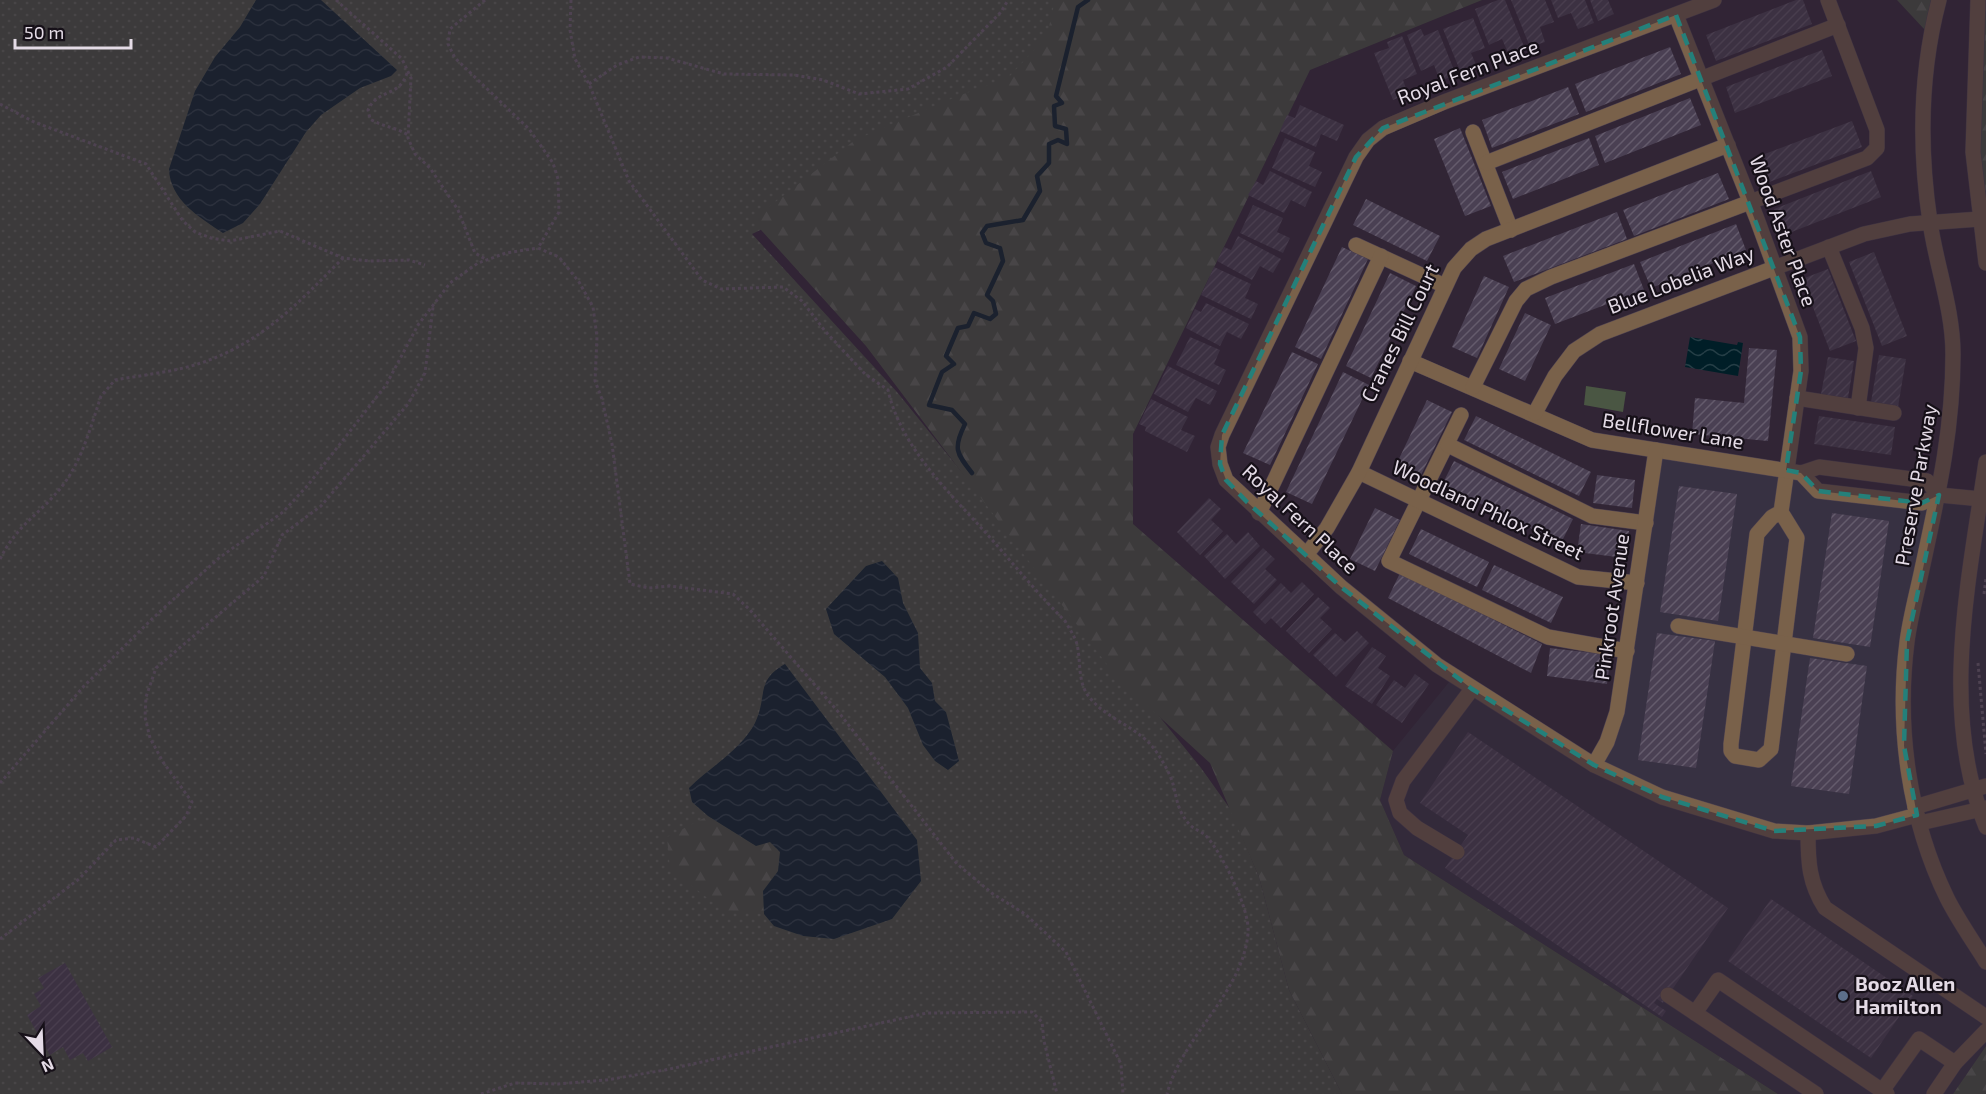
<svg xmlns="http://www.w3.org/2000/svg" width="1986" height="1094" font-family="'Exo 2',sans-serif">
<defs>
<pattern id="grass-dots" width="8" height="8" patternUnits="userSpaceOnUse" patternTransform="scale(1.5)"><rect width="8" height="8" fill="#4a5643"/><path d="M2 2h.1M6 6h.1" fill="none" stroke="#646e5e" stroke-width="1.8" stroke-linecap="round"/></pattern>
<pattern id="forest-firs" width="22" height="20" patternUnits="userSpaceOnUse" patternTransform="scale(1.5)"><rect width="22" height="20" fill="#4a5643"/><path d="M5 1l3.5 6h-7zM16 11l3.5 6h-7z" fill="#646e5e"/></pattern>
<pattern id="water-waves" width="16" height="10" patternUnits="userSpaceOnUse" patternTransform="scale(1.5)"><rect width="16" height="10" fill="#001e27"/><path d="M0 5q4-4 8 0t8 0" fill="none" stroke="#253e46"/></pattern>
<pattern id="building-hatch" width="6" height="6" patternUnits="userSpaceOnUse" patternTransform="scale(1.5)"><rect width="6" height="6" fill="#4a4053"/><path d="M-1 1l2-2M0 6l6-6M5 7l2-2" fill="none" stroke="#645b6c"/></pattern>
</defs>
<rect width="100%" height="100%" fill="#312535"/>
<!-- commercial -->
<path fill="#373142" d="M1656,450L1801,473L1818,491L1986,500V1046L1953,1094H1778L1404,855L1380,800L1393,751L1454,676L1594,765L1607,742Z"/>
<!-- grass -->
<path fill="url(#grass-dots)" d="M0,0H1213L1019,105L752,234L897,392L1201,768L1231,810L1259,877L1289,990L1342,1094H0Z"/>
<!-- forest -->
<g fill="url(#forest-firs)">
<path d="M1055,0H1482L1310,70L1133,434V524L1393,751L1380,800L1404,855L1778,1094H1342L1289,990L1259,877L1210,763L1118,679L866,346L752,220L855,140L958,96L1008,78L1047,36Z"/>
<path d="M1897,0H1935L1925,30Z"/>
<path d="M1978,0H1986V263L1973,152Z"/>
<path d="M708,816L755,846L770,841L780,853L778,871L763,891L764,914L723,910L670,869L667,837Z"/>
<path d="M1986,1046V1094H1953Z"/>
</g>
<!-- garden -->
<path fill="#4a5643" d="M1586,386L1626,392L1623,412L1584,405Z"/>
<!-- water -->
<g fill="url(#water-waves)">
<path d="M256,0H321L397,70L391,76L360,88L321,115L306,132L260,204L243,223L223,233C199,217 170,200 169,169L195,91L215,57L240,27Z"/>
<path d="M1690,337L1737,345L1738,342L1743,343L1738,376L1685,367Z"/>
<path d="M882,561L898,578L903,603L918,633L920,668L932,683L935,701L946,712L959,761L948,770L935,761L923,745L908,708L885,677L834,634L826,609L866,566Z"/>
<path d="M785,664L917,840L921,881L892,919L834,939L803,936L774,926L764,914L763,891L778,871L780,852L770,842L756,846L708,816L692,802L689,788C710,767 741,750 755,723C768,696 755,681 785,664Z"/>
</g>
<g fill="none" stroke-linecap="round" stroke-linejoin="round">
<!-- stream -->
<path stroke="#001e27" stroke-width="4.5" d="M972,473C956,453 953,448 965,424L952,410L929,405L942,372L954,364L946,356L958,328L968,326L974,313L990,319L996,314L993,301L987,295L1003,261L1000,248L986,243L982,233L987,226L1023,220L1040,191L1037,176L1049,163V144L1058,140L1067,144L1066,129L1055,126L1054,106L1062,103L1056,96L1078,7L1088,0"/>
</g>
<!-- building -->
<g fill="url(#building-hatch)">
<path d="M1498,0H1505L1525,49L1509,55L1502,39L1489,45L1475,9Z"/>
<path d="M1511,0H1545L1554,22L1540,27L1545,42L1530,47Z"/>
<path d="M1551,0H1585L1594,23L1578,29L1571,13L1558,18Z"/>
<path d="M1590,0H1608L1614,14L1598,21Z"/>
<path d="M1796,0H1803L1812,24L1716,61L1706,35Z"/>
<path d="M1473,18L1485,48L1471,53L1477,67L1461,73L1443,29Z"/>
<path d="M1421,29L1424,36L1438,30L1456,75L1440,81L1434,65L1421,71L1407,35Z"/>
<path d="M1402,36L1417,74L1403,80L1408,94L1393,100L1374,53L1389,48L1387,42Z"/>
<path d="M1670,47L1681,74L1586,112L1575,84Z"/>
<path d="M1822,50L1832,76L1735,113L1726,87Z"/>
<path d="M1568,87L1579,114L1492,148L1482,120Z"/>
<path d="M1690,98L1701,125L1605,163L1595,136Z"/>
<path d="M1300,105L1344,125L1337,141L1321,134L1316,147L1280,131L1287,115L1295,118Z"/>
<path d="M1852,121L1862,147L1764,184L1754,158Z"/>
<path d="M1460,128L1491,206L1465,216L1434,139Z"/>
<path d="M1285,138L1315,152L1309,166L1322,172L1315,187L1272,168Z"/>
<path d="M1589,138L1599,165L1513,199L1502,172Z"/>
<path d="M1270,171L1312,192L1305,207L1291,200L1284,213L1248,195L1256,181L1263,185Z"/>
<path d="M1871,171L1881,197L1784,235L1774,209Z"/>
<path d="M1718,173L1729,199L1634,236L1623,210Z"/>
<path d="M1366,199L1440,236L1427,261L1353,225Z"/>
<path d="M1253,205L1283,218L1277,232L1290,238L1283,253L1240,233Z"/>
<path d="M1617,212L1627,239L1514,282L1503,256Z"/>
<path d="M1736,224L1746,250L1651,288L1640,262Z"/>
<path d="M1238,236L1281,259L1273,273L1260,266L1252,280L1217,261L1224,247L1231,250Z"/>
<path d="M1342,247L1368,259L1321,359L1295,347Z"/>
<path d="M1874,252L1907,336L1882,346L1849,262Z"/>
<path d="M1634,264L1644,290L1555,324L1545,298Z"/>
<path d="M1214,267L1251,284L1245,298L1258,304L1251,319L1201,295Z"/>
<path d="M1828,269L1856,341L1830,351L1802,279Z"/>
<path d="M1390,273L1416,286L1371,378L1346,366Z"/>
<path d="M1484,276L1509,287L1477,358L1452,347Z"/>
<path d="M1206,303L1249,324L1241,339L1227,332L1220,346L1186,328L1195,309L1201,312Z"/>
<path d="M1525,313L1551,325L1525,381L1499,369Z"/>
<path d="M1190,337L1220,350L1214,364L1226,370L1219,385L1176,365Z"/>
<path d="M1749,348L1777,350L1768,441L1692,434L1695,398L1744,403Z"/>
<path d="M1292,352L1318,364L1270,465L1243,453Z"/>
<path d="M1879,355L1906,359L1898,407L1871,402Z"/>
<path d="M1828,357L1854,361L1848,398L1821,394Z"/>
<path d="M1168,366L1217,391L1210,405L1196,398L1188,412L1154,394Z"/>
<path d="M1343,372L1369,385L1312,504L1286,492Z"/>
<path d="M1151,399L1188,417L1181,430L1195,436L1187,452L1145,431L1146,427L1139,424Z"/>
<path d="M1427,400L1452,412L1421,475L1397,463Z"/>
<path d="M1476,416L1591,472L1579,496L1464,440Z"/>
<path d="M1819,416L1895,427L1891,455L1814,444Z"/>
<path d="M1454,461L1573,519L1561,543L1442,485Z"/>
<path d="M1597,475L1635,480L1632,508L1593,503Z"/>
<path d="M1679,486L1737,494L1718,621L1660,612Z"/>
<path d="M1209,498L1221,509L1211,520L1223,531L1200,555L1177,532Z"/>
<path d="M1375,508L1400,520L1375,571L1350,559Z"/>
<path d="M1832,513L1889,521L1870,647L1813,638Z"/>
<path d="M1581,524L1629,531L1625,558L1577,552Z"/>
<path d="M1421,529L1489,562L1477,587L1409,554Z"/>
<path d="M1248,532L1260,546L1225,579L1204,556L1227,534L1236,544Z"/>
<path d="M1263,548L1275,559L1265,569L1277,580L1254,604L1231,582Z"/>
<path d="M1494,565L1563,597L1551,623L1482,590Z"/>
<path d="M1400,573L1542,644L1531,673L1388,598Z"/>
<path d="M1302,582L1314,594L1281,628L1271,618L1265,624L1253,612L1281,583L1291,593Z"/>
<path d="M1318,597L1330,608L1320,618L1332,629L1309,653L1286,631Z"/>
<path d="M1357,631L1369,643L1336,677L1313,655L1335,633L1345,642Z"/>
<path d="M1657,633L1715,641L1696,768L1638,760Z"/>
<path d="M1372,647L1386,656L1378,668L1390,676L1372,704L1345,686Z"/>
<path d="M1550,648L1611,655L1607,684L1547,676Z"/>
<path d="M1810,658L1867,666L1849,794L1791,786Z"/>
<path d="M1415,674L1429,684L1402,723L1376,705L1394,680L1405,688Z"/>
<path d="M1468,732L1728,908L1663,1003L1657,999L1654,1003L1666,1011L1662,1017L1445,868L1468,835L1420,803Z"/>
<path d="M1771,899L1913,996L1871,1058L1728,961Z"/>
<path d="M65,963L112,1047L88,1061L83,1053L70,1060L63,1047L50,1055L27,1015L41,1006L34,994L44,988L38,978Z"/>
</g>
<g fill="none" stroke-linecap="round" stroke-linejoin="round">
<!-- minor casing -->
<g stroke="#4e4251" stroke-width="16">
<g id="minor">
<path d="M1714,0L1444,102L1383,128L1368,140L1356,157L1222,435L1218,447L1220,464L1226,480L1341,587L1437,665L1594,765L1662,797L1774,831L1808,833L1876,826L1917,815"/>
<path d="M1939,0C1920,72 1919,148 1930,222C1936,265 1953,309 1953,354C1953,430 1938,495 1922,569C1917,593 1910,618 1907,642C1896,728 1909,820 1947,898C1958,920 1973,941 1986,962"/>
<path d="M1978,0L1973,152L1986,263"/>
<path d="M1676,15L1757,219L1800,337L1801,371L1781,512L1797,538L1771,749L1759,760L1735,756L1731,751V744L1757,534L1772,517L1781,512"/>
<path d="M1473,132L1511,230"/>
<path d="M1486,163L1838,25"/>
<path d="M1356,245L1445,286"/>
<path d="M1829,247L1862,328L1866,348L1858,408"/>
<path d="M1410,361L1592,440L1801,473L1819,467L1927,481L1939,495L1922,503L1818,491L1801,473"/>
<path d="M1473,387L1516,301L1526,289L1551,277L1867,158L1877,148V130L1828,0"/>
<path d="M1797,398L1894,413"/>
<path d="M1535,413L1555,376L1574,351L1600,334L1864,234L1910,224L1980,219"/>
<path d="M1461,415L1389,561L1548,637L1627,651"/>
<path d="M1448,445L1592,516L1646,523"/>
<path d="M1986,462C1969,579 1939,713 1986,827"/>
<path d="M1359,472L1578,577L1637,583"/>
<path d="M1939,495L1981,499"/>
<path d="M1259,513L1381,256"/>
<path d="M1306,555L1327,528L1359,472L1454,268L1471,249L1486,239L1728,145"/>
<path d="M1678,626L1847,654"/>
<path d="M1594,765L1607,742L1617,712L1656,450"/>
<path d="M1915,807L1986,786"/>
<path d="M1920,823L1986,808"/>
<path d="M1808,833C1808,862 1809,883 1825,908L1986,1017"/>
<path d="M1457,852L1417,828L1400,813L1396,800L1403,781L1472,689"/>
<path d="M1668,995L1695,1013"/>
<path d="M1882,1091L1919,1039L1955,1063"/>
<path d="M1816,1094L1695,1013L1718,980L1887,1094"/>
<path d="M1934,1094L1955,1063L1986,1031"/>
</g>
</g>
<!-- path -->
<g stroke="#716674" stroke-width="3" stroke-dasharray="3 3" stroke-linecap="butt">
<path d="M336,0L402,59L411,78L408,138L415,154L430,168L458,210L475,253L487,260"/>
<path d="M485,0L450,29L448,44L455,58L529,129L553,163L558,179L559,212L538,248L559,257L579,282L593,307L597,337L595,381L602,399L612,444L630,584L649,588L670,586L733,594L750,610L840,714L957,864L993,894L1025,914L1066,952L1121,1064L1123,1094"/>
<path d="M571,0L570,30L575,59L589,84L629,181L702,280L721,289L783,287L802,301L825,331L865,374L888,390C901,447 947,490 985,532C1012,562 1037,593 1065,621C1069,628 1073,634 1076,641C1082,659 1076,682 1090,698C1106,718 1134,726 1151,745C1159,754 1170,773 1173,784C1176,795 1177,805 1182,814C1193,833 1198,827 1208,838C1223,856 1250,909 1248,933C1243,993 1182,1036 1167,1094"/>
<path d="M407,73C399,98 378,88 368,110L370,119C383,127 393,126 408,135"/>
<path d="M589,84L617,65L639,57L667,58L724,74L794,75L823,80L859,94L908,89L947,67L1001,12L1008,0"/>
<path d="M0,104L34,122L146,164L183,221L195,232L211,238L230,241L280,231L343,258L369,261L409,260L425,265"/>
<path d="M0,559C18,523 41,514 63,485C82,460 91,426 101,396L115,380C143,375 174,372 201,363C263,342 298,303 343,258"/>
<path d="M1984,594L1986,578"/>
<path d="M1978,663L1986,754"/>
<path d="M0,783L84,686L154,617L219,558L283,512L308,485L386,385L418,325L450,283L478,263L506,253L538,248"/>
<path d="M0,939L79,879L116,840L134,838L156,847L186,816L192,802L163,762L150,738L145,717L146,697L156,668L264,576L282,535L321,506L408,404L425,373L433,307"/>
<path d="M481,1094L515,1083L558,1084L606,1080L665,1070L927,1013L1032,1012L1042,1022L1044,1041L1057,1094"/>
</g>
<!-- minor -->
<use href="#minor" stroke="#79614a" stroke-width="15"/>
</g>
<!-- marked area -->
<path d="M0 0H1986V1094H0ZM1676,15L1800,337L1801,371L1786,470L1801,473L1818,491L1922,503L1939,495L1907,642L1904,746L1917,815L1876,826L1774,831L1662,797L1594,765L1472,689L1341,587L1247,502L1226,480L1220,464L1222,435L1356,157L1383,128Z" fill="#312535" fill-opacity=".55" fill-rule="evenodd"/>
<path fill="none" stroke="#24807a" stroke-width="4.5" stroke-dasharray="12 8" stroke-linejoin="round" d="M1676,15L1800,337L1801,371L1786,470L1801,473L1818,491L1922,503L1939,495L1907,642L1904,746L1917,815L1876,826L1774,831L1662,797L1594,765L1472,689L1341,587L1247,502L1226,480L1220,464L1222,435L1356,157L1383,128Z"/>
<!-- markers -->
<circle fill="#5c6f8a" stroke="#161018" stroke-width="2" cx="1843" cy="996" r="6"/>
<g text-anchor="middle" stroke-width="4.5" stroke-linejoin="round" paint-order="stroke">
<!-- street labels -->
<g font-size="20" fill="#e4dbe6" stroke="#161018">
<text transform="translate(1468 72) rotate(-21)" y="7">Royal Fern Place</text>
<text transform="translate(1783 231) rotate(70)" y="7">Wood Aster Place</text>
<text transform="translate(1681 280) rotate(-21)" y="7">Blue Lobelia Way</text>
<text transform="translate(1400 333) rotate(-64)" y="7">Cranes Bill Court</text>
<text transform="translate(1673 431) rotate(9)" y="7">Bellflower Lane</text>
<text transform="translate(1916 485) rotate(-80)" y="7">Preserve Parkway</text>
<text transform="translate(1488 510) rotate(25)" y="7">Woodland Phlox Street</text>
<text transform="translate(1300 519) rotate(43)" y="7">Royal Fern Place</text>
<text transform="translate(1612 607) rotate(-82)" y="7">Pinkroot Avenue</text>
</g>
<!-- poi labels -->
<g font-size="20" font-weight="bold" fill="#e4dbe6" stroke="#161018" text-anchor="start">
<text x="1855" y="991">Booz Allen<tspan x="1855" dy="23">Hamilton</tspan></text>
</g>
</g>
<!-- north arrow -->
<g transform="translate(42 1052) rotate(157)" stroke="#161018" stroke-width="4.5" paint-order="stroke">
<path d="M0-4.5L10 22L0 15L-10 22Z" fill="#e4dbe6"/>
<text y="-9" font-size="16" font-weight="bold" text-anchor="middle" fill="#e4dbe6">N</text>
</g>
<!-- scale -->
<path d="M15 39v9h116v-9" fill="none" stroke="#e4dbe6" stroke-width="3"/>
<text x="24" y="39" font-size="18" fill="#e4dbe6" stroke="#161018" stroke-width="4.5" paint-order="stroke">50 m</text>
</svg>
